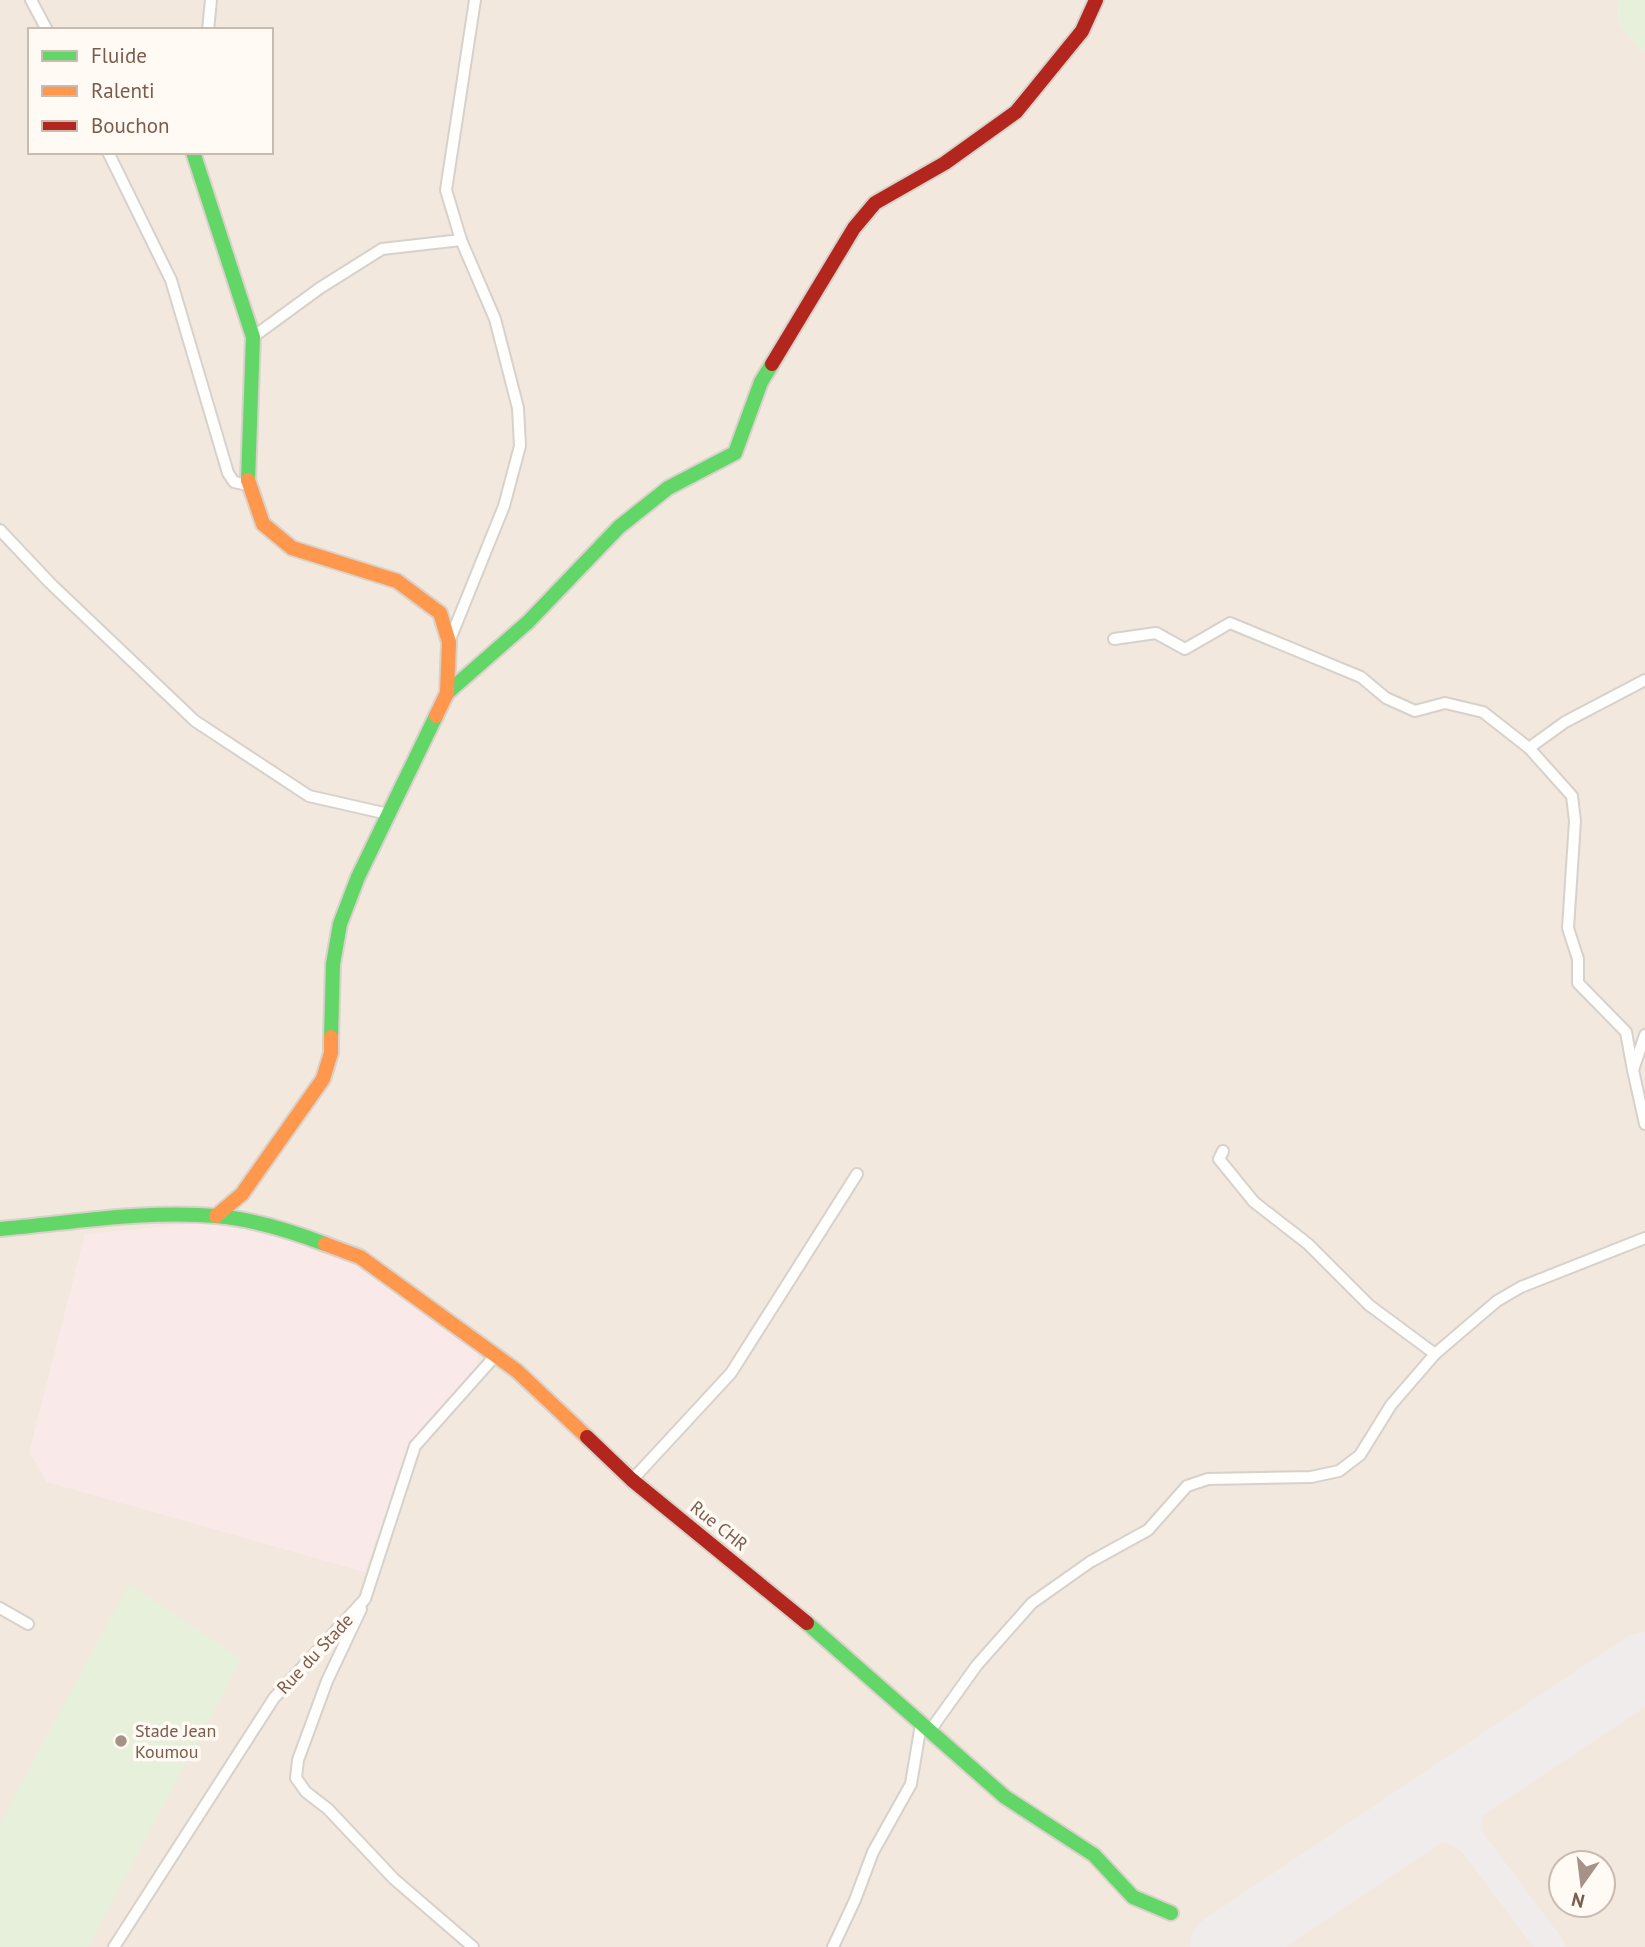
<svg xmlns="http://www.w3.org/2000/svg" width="1645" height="1947" font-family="'PT Sans',sans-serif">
<rect width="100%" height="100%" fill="#f9f5f0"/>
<!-- residential -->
<path fill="#f2e8de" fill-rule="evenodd" d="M0,0H1618L1619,25L1645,53V1947H0ZM30,30H271V152H30ZM1561,1863H1603V1905H1561Z"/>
<!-- medical -->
<path fill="#fae9e9" d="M210,1222L337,1252L356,1260L479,1350L476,1369L408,1447L365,1572L47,1482L29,1452L85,1234Z"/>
<!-- green -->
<g fill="#e7f0db">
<path d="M1618,0H1645V53L1619,25Z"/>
<path d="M129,1583L241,1659L88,1947H0V1823Z"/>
</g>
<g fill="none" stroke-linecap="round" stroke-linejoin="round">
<!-- taxiway -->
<g stroke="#f0ecec" stroke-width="28">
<path d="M1402,1828L1440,1826L1470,1839L1551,1947"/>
<path d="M1470,1839C1465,1812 1473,1795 1485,1772"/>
</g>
<!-- runway -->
<path stroke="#f0ecec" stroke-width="68" d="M1224,1947L1645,1666"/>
<!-- street casing -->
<g stroke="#d7d1cb" stroke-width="14">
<g id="street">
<path d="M31,0L47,30"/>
<path d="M208,30L211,0"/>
<path d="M108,152L171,280L228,473L234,482L248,485"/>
<path d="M253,337L320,288L382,249L461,240"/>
<path d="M0,530L50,583L195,721L309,796L388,814"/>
<path d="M1114,639L1156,633L1185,649L1230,623L1361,677L1386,698L1415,711L1445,703L1483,712L1529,748L1572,796L1575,821L1568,928L1578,959V983L1626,1032L1633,1070"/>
<path d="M449,642L504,506L520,446L518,408L495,319L461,240L446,190L475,0"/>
<path d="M1529,748L1565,722L1645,680"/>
<path d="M1645,1035L1633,1070L1645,1124"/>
<path d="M1223,1151L1219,1159L1254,1202L1308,1244L1369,1305L1435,1354"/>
<path d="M632,1480L731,1373L857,1174"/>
<path d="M0,1608L28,1624"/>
<path d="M361,1609L327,1681L298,1760L296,1778L306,1792L328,1809L394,1879L473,1947"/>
<path d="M929,1732L977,1665L1032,1603L1090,1562L1148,1530L1187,1486L1208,1479L1311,1477L1339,1471L1360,1455L1391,1405L1435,1354L1497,1301L1521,1287L1645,1238"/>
<path d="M114,1947L274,1698L365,1599L415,1446L496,1355"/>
<path d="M833,1947L855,1900L873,1852L911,1784L921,1724"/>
</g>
</g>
<!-- fast casing -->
<g stroke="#d9d2cb" stroke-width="18">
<g id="fast">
<path d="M193,152L253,337L248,480"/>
<path d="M447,693L528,622L619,527L668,488L735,453L761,382L772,364"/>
<path d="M331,1037L333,964L340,924L358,877L436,716"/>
<path d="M0,1229C70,1223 145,1210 216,1216C252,1219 291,1231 325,1244"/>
<path d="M807,1623L1005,1797L1094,1855L1133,1897L1171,1913"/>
</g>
</g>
<!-- slow casing -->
<g stroke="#d9d2cb" stroke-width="18">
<g id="slow">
<path d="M248,480L263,524L292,548L397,581L440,613L449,642L447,693L436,716"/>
<path d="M216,1216L242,1194L323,1079L331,1053V1037"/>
<path d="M325,1244L360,1257L517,1371L587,1437"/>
</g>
</g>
<!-- jam casing -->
<g stroke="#d9d2cb" stroke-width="18">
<g id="jam">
<path d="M772,364L854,228L875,203L945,163L1016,112L1082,31L1096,0"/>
<path d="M587,1437L632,1480L807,1623"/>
</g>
</g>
<!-- street -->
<use href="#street" stroke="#fefefd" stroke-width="10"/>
<!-- fast -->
<use href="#fast" stroke="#63d668" stroke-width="14"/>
<!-- slow -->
<use href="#slow" stroke="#ff974d" stroke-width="14"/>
<!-- jam -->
<use href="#jam" stroke="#b3261e" stroke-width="14"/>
</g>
<!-- markers -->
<circle fill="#a69286" stroke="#fffaf3" stroke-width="2.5" cx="121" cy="1741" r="7"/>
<g text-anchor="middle" stroke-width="7" stroke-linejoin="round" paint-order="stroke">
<!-- street labels -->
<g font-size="18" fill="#7a5c4d" stroke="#fffaf3">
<text transform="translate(719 1526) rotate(39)" y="6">Rue CHR</text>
<text transform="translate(315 1654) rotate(-47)" y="6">Rue du Stade</text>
</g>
<!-- poi labels -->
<g font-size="18" fill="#7a5c4d" stroke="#fffaf3" text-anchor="start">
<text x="135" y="1737">Stade Jean<tspan x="135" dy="21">Koumou</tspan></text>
</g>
</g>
<!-- legend -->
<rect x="28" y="28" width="245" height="126" fill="#fffaf3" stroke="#cabbb1" stroke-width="2"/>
<rect x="42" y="51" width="35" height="10" fill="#63d668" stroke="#cabbb1" stroke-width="2"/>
<text x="91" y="63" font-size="21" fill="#7a5c4d">Fluide</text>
<rect x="42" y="86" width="35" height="10" fill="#ff974d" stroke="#cabbb1" stroke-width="2"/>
<text x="91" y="98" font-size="21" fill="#7a5c4d">Ralenti</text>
<rect x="42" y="121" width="35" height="10" fill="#b3261e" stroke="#cabbb1" stroke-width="2"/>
<text x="91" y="133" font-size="21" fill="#7a5c4d">Bouchon</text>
<!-- north arrow -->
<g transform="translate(1582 1884) rotate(194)"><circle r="33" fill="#fffaf3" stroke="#cabbb1" stroke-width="2"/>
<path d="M0-5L12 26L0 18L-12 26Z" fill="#a69286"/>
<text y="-10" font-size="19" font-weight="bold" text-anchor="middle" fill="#7a5c4d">N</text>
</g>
</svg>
